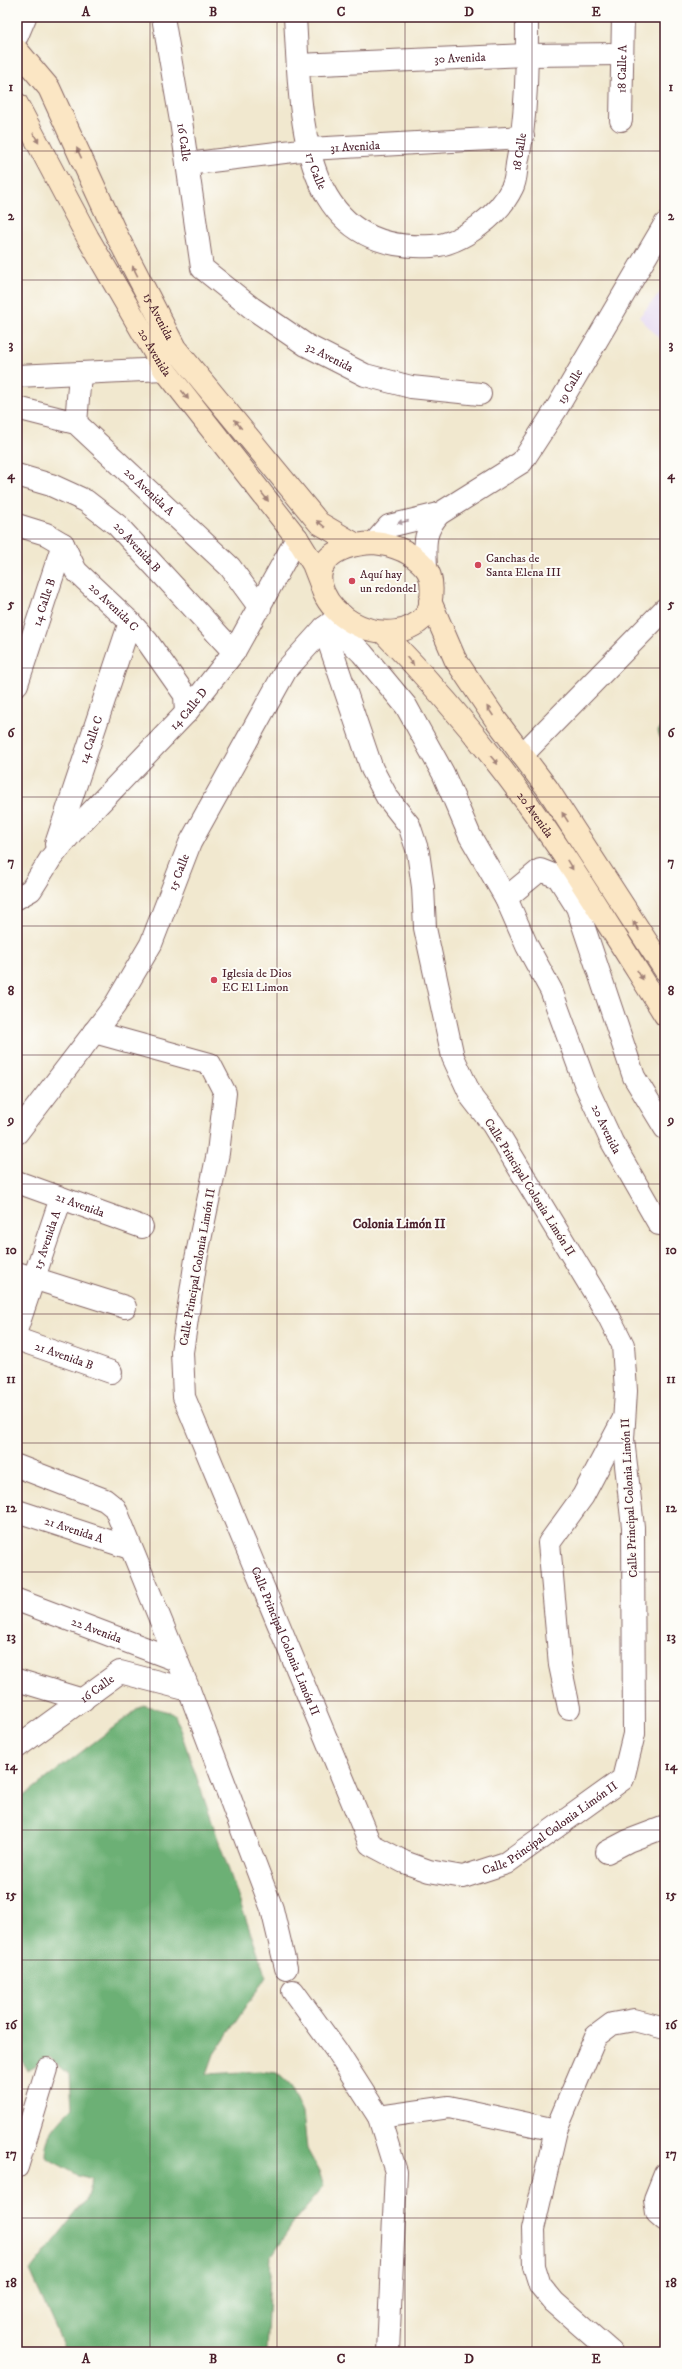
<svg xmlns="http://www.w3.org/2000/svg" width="682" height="2369" font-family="'IM FELL DW Pica',serif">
<rect width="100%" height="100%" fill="#fdfcf7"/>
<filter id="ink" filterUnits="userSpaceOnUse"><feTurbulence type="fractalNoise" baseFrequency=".025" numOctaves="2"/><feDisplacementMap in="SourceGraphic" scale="8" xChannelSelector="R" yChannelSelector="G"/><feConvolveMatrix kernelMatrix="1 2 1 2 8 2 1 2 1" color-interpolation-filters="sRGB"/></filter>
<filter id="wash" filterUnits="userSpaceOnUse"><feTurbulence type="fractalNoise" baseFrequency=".012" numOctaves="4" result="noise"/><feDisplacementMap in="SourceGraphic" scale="16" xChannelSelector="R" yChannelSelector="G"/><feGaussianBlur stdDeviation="0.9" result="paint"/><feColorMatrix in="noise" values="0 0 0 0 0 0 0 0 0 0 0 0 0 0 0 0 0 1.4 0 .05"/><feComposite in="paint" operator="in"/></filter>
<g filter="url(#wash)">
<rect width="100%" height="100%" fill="#f1e8cf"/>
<!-- built -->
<path fill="#e2d4f3" d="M665,287V344L639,317Z"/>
<!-- forest -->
<g fill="#6cb075" stroke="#5b6850">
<path d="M665,723V752L658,731Z"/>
<path d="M143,1705L170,1712L175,1715L266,1977L214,2054L207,2074L260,2071L277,2073L291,2086L303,2113L307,2149L319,2171L324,2187L295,2221L271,2256L266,2352H66L30,2271L86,2200L92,2179L76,2174L45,2157C45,2134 57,2124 72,2108L70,2075L49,2057L28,2070L20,2058L17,2037V1801Z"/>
</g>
</g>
<g filter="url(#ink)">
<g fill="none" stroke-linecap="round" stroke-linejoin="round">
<!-- minor casing -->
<g stroke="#846564" stroke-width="24">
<g id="minor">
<path id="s1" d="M163,17L181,121L202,268L252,308L306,345L365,375L411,387L480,394"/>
<path id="s2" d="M295,17C301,113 297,254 432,246C462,244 500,214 512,188C516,181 516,171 517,164C527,116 527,66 527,17"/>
<path d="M17,36L25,17"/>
<path id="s3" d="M298,65L527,55L622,54"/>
<path id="s4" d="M621,120L623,17"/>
<path id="s5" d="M187,164L309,149L523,137"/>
<path id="s6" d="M17,408L76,423L230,567L260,608"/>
<path d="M76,423L80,374"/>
<path id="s7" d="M17,475L51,485L86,501L117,525L234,652"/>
<path id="s8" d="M17,525L46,534L63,544L76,571L130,622L147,641L185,695L186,713"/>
<path d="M374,543L389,526L439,514"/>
<path id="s9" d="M426,568C425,544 423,532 439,514L522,462L557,408L665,224"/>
<path id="s10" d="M331,623L362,653L406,706L443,773L470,836L506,898L527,946L551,990L586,1086L612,1142L659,1224"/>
<path id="s11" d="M17,684L63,544"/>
<path d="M522,755L665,609"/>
<path id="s12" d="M56,844L130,622"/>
<path id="s13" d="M17,898L31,890L51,858L74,830L186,713L234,652L297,538"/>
<path d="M506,898L540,870L558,877L577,907L634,1077L665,1128"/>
<path id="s14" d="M94,1032L210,1064L225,1093L218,1153L196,1259L182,1352L184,1397L370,1844L404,1862L429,1871L463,1877L506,1863L623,1779L634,1734L633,1527L623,1439L626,1391L623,1345L608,1315L493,1125L472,1098L453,1057L425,928L423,887L418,852L409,825L387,797L372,769L324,628"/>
<path id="s15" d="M17,1182L142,1227"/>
<path d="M17,1273L125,1307"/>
<path id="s16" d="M17,1328L61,1198"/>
<path id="s17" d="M17,1339L111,1372"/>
<path d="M17,1466L105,1500L115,1508L189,1690L272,1909L286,1968"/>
<path id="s18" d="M17,1511L130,1548"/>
<path id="s19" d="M17,1600L176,1660"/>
<path d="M17,1680L83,1700"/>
<path d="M569,1708L560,1665L549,1543L583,1496L623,1420"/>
<path id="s20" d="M17,1747L120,1672L189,1690"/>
<path d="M607,1852L628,1841L665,1827"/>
<path d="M293,1991L336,2050L379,2117L396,2172L388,2352"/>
<path d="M379,2117L449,2107L556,2130"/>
<path d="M17,2167L47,2069"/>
<path d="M665,2174L655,2199L657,2213L665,2220"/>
<path d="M611,2352L554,2302L540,2285L534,2266L533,2229L556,2130L596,2036L612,2024L634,2020L665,2028"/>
</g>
</g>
<!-- tertiary casing -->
<g stroke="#846564" stroke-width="24">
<g id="tertiary">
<path d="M17,376L164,369"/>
<path id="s21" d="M17,1133L115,1005L151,944L190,843L286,670L324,628L342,615"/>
</g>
</g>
<!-- secondary casing -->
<g stroke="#846564" stroke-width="24">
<g id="secondary">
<path id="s22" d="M17,50L49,88L116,234L175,348L319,523L355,544"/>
<path id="s23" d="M17,104L88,238L164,369L297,538L313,564L320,582"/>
<path d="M374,543C394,545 411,551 425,567C434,577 433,601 427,613C421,623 407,630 397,631C331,641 275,548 374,543Z"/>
<path d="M430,601L455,659L496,720L547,788L665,970"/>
<path id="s24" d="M383,632C449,700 510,775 562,853C598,907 631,961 665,1015"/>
</g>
</g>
<!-- minor -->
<use href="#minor" stroke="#fff" stroke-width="22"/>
<!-- tertiary -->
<use href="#tertiary" stroke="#fff" stroke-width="22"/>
<!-- secondary -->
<use href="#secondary" stroke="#fbe6c4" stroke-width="22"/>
</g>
<!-- one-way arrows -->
<defs><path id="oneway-solid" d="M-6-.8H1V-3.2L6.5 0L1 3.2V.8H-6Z"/></defs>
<g fill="#a28278">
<use href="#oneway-solid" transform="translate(36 138) rotate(61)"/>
<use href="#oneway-solid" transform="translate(79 153) rotate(-115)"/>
<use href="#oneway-solid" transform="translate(135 271) rotate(-117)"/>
<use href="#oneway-solid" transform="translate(185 395) rotate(52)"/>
<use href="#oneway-solid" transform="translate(238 424) rotate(-129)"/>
<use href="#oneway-solid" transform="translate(265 497) rotate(52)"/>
<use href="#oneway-solid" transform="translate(321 524) rotate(-141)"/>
<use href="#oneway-solid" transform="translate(410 661) rotate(49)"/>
<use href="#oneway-solid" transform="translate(490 711) rotate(-124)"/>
<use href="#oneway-solid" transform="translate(494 760) rotate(50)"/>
<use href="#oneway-solid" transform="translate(565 817) rotate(-123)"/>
<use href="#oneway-solid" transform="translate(570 865) rotate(58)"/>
<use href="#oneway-solid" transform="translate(636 926) rotate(-123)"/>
<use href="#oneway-solid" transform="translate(640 975) rotate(58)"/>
</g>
<use fill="#ae9aa0" href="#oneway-solid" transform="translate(403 522) rotate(167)"/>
</g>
<!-- grid -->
<path fill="none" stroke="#4a1f2b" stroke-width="1" stroke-opacity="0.55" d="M150,17V2352M277,17V2352M405,17V2352M532,17V2352M17,151H665M17,280H665M17,410H665M17,539H665M17,668H665M17,797H665M17,926H665M17,1055H665M17,1184H665M17,1314H665M17,1443H665M17,1572H665M17,1701H665M17,1830H665M17,1960H665M17,2089H665M17,2218H665"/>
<!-- markers -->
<g fill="#d1495b" stroke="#fdfcf7" stroke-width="1.5">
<circle cx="478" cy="565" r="4"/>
<circle cx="352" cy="581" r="4"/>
<circle cx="214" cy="980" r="4"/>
</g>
<g text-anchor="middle" stroke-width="4" stroke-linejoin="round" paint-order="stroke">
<!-- street labels -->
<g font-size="12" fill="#4a1f2b" stroke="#fdfcf7">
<text dy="4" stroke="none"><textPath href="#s3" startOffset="162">30 Avenida</textPath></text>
<text dy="4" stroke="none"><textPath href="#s4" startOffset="51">18 Calle A</textPath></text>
<text dy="4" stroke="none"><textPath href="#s1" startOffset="127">16 Calle</textPath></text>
<text dy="4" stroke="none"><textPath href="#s5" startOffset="169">31 Avenida</textPath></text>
<text dy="4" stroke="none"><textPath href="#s2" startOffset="446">18 Calle</textPath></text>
<text dy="4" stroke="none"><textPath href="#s2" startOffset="156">17 Calle</textPath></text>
<text dy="4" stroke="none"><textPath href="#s22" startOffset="303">15 Avenida</textPath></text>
<text dy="4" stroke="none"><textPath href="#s23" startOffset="284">20 Avenida</textPath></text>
<text dy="4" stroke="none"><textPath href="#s1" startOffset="410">32 Avenida</textPath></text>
<text dy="4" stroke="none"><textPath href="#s9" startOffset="245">19 Calle</textPath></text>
<text dy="4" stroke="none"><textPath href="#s6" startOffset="161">20 Avenida A</textPath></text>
<text dy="4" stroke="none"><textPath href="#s7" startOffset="143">20 Avenida B</textPath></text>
<text dy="4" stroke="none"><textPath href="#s11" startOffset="86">14 Calle B</textPath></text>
<text dy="4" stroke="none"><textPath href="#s8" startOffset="132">20 Avenida C</textPath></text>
<text dy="4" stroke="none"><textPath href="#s13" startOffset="257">14 Calle D</textPath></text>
<text dy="4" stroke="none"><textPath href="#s12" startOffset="110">14 Calle C</textPath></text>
<text dy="4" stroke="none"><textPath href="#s24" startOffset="238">20 Avenida</textPath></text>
<text dy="4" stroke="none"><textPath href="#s21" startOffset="309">15 Calle</textPath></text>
<text dy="4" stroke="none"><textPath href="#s10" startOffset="581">20 Avenida</textPath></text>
<text transform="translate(530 1187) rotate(58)" y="4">Calle Principal Colonia Limón II</text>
<text dy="4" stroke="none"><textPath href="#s15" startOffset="67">21 Avenida</textPath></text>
<text dy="4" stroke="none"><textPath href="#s16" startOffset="93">15 Avenida A</textPath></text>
<text transform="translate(197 1267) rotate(-80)" y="4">Calle Principal Colonia Limón II</text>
<text dy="4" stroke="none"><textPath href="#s17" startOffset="50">21 Avenida B</textPath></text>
<text transform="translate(629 1498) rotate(-93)" y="4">Calle Principal Colonia Limón II</text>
<text dy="4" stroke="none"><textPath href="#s18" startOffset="60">21 Avenida A</textPath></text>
<text dy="4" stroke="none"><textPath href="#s19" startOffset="85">22 Avenida</textPath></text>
<text dy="4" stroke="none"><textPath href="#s14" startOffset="725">Calle Principal Colonia Limón II</textPath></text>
<text dy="4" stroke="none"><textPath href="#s20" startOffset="99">16 Calle</textPath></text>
<text dy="4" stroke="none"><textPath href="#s14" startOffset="1145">Calle Principal Colonia Limón II</textPath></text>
</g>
<!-- poi labels -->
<g font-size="12" fill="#4a1f2b" stroke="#fdfcf7" text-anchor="start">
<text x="486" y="562">Canchas de<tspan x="486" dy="14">Santa Elena III</tspan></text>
<text x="360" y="578">Aquí hay<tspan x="360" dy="14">un redondel</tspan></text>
<text x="222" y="977">Iglesia de Dios<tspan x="222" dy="14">EC El Limon</tspan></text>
</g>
<!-- neighbourhood labels -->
<g font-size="13" font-weight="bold" fill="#4a1f2b" stroke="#fdfcf7">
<text x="399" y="1228">Colonia Limón II</text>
</g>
</g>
<!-- margin -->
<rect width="682" height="2369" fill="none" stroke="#fdfcf7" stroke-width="44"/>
<rect x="22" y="22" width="638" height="2325" fill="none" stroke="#4a1f2b" stroke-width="1.5"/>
<g font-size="13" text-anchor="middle" font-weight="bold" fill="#4a1f2b">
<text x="86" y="16">A</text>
<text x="213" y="16">B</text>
<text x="341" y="16">C</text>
<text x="469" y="16">D</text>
<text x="596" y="16">E</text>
<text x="11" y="91">1</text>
<text x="671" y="91">1</text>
<text x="11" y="220">2</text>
<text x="671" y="220">2</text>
<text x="11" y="349">3</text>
<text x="671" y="349">3</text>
<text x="11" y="479">4</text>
<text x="671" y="479">4</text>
<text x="11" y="608">5</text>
<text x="671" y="608">5</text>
<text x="11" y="737">6</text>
<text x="671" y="737">6</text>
<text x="11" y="866">7</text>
<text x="671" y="866">7</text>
<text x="11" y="995">8</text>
<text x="671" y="995">8</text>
<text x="11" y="1124">9</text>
<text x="671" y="1124">9</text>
<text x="11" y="1254">10</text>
<text x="671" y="1254">10</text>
<text x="11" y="1383">11</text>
<text x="671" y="1383">11</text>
<text x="11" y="1512">12</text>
<text x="671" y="1512">12</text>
<text x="11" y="1641">13</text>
<text x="671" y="1641">13</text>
<text x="11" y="1770">14</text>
<text x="671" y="1770">14</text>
<text x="11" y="1899">15</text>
<text x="671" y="1899">15</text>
<text x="11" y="2029">16</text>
<text x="671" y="2029">16</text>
<text x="11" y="2158">17</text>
<text x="671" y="2158">17</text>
<text x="11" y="2287">18</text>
<text x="671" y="2287">18</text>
<text x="86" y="2363">A</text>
<text x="213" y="2363">B</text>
<text x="341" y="2363">C</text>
<text x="469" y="2363">D</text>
<text x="596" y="2363">E</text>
</g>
</svg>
